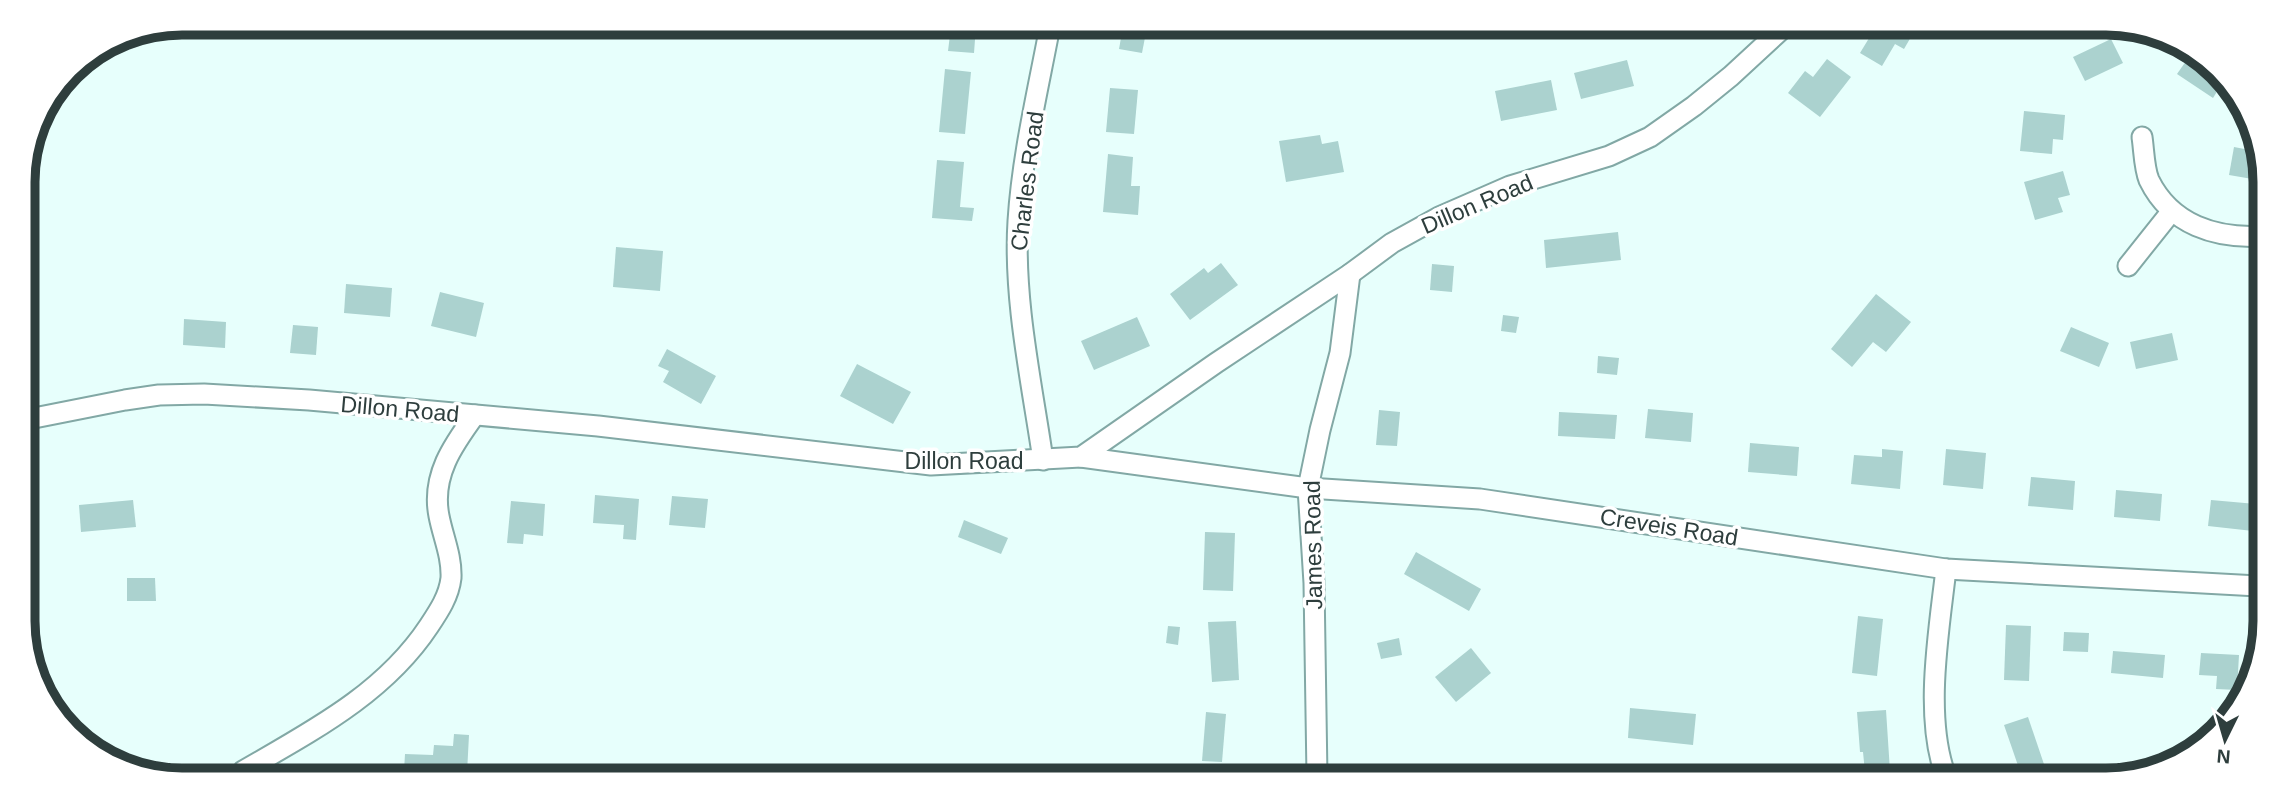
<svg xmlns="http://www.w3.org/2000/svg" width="2288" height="803" font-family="Arial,sans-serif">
<rect width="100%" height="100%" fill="#e7fffc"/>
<!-- building -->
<g fill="#abd2cf">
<path d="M941,26H976L974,53L948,51L950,35L940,34Z"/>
<path d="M1123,27H1147L1142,53L1119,49Z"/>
<path d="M1874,30H1915L1904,49L1895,44L1882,66L1860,53Z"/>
<path d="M2111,39L2123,63L2085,81L2073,57Z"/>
<path d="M2191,54L2226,77L2213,98L2177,74Z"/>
<path d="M1827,59L1851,77L1820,117L1788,93L1805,71L1813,77Z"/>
<path d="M1627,60L1634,86L1581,99L1574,73Z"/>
<path d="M945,69L971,72L965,134L939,132Z"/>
<path d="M1551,80L1557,110L1501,121L1495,91Z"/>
<path d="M1110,88L1138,90L1134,134L1106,132Z"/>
<path d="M2024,111L2065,115L2063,140L2053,139L2052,154L2020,151Z"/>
<path d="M1320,135L1322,144L1338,141L1344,172L1286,182L1279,141Z"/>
<path d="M2234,147L2260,152L2264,160V181L2229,175Z"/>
<path d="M1108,154L1133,157L1131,186H1140L1138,215L1103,212Z"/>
<path d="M937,160L964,162L960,207L974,208L972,221L932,218Z"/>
<path d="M2063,171L2070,195L2058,198L2063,212L2035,220L2024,182Z"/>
<path d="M1618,232L1621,260L1546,268L1544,240Z"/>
<path d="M616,247L663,251L660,291L613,287Z"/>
<path d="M1221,263L1238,285L1190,320L1170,294L1204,268L1208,273Z"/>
<path d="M1432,264L1454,266L1452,292L1430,290Z"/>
<path d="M346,284L392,288L390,317L344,313Z"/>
<path d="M440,292L484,303L476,337L431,326Z"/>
<path d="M1876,294L1911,322L1886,352L1873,342L1852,367L1831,349Z"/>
<path d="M1503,315L1519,317L1516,333L1501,331Z"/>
<path d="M1137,317L1150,346L1094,370L1081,341Z"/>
<path d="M184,319L226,322L225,348L183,345Z"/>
<path d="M293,325L318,327L316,355L290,353Z"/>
<path d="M2071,327L2109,343L2099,367L2060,351Z"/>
<path d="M2172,333L2178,360L2136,369L2130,342Z"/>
<path d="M28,341L32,367L24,368V342Z"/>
<path d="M667,349L716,376L701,404L663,382L669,371L658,366Z"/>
<path d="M1598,356L1619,358L1617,375L1597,373Z"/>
<path d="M857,364L911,392L893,424L840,396Z"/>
<path d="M1648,409L1693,413L1691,442L1645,438Z"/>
<path d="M1379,410L1400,412L1397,446L1376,445Z"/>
<path d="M1559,412L1617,415L1615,439L1558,436Z"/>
<path d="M1750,443L1799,447L1797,476L1748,472Z"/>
<path d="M1882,449L1903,451L1900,489L1851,484L1854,455L1882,457Z"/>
<path d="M1946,449L1986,453L1983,489L1943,485Z"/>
<path d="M2031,477L2075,481L2073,510L2028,506Z"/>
<path d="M2116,490L2162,494L2160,521L2114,517Z"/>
<path d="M595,495L639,499L636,540L623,539L624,525L593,523Z"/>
<path d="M672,496L708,499L705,528L669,525Z"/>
<path d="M133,500L136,527L81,532L79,505Z"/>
<path d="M2211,500L2256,504L2253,531L2208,526Z"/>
<path d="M511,501L545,504L543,536L524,534L523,544L507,543Z"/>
<path d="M964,520L1008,538L1001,554L958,537Z"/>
<path d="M1205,532L1235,533L1233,591L1203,590Z"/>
<path d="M1416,552L1481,589L1469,611L1404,574Z"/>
<path d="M127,578H155L156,601H127Z"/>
<path d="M1858,616L1883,619L1877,676L1852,673Z"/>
<path d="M1236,621L1239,680L1212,682L1208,622Z"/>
<path d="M2006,625L2031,626L2029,681L2004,680Z"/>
<path d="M1168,626L1180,627L1178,645L1166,643Z"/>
<path d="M2064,632L2089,633L2088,652L2063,651Z"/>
<path d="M1399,638L1402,655L1381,659L1377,643Z"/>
<path d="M1471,648L1491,673L1456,702L1435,677Z"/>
<path d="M2113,651L2165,655L2163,678L2111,673Z"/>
<path d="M2201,653L2239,655L2237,690L2216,689L2217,676L2199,675Z"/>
<path d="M1630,708L1696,714L1693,745L1628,738Z"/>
<path d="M1886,710L1890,771L1865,772L1863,752H1860L1857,712Z"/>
<path d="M1206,712L1226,714L1222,762L1202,761Z"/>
<path d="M2028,717L2048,776L2038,780H2023L2004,725Z"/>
<path d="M454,734L469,735L467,773L404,771L405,754L433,755L434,745L453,746Z"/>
</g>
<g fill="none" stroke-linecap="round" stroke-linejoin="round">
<!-- minor casing -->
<g stroke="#82a8a5" stroke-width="23">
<g id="minor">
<path d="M2142,137C2144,150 2144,168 2149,180C2171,225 2216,239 2263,236"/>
<path d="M2128,266L2171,212"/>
<path d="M24,420L125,400L159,395L204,394L309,400L598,426L931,465L1081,457L1216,363L1350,274L1392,243L1439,217L1510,186L1609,156L1650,137L1694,106L1731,76L1782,29"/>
<path d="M1081,457L1308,488L1480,499L1946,569L2258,586"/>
<path d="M1043,460C1032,384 1013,299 1018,221C1022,156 1038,90 1050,26"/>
<path d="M1946,569C1939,631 1923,720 1947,779"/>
<path d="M243,771C312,731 384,694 429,626C439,611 449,596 451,578C452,556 443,537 439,516C431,476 453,445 475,415"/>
<path d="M1317,777L1314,583L1308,488L1320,430L1340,353L1350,274"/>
</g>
</g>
<!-- minor -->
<use href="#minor" stroke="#fff" stroke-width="19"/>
</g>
<g text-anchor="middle" stroke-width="7" stroke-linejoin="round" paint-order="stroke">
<!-- street labels -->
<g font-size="23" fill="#2e3e3d" stroke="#fff">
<text transform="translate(1027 181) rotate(-83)" y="8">Charles Road</text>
<text transform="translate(1477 204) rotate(-23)" y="8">Dillon Road</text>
<text transform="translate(400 409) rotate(5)" y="8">Dillon Road</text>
<text x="964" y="469">Dillon Road</text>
<text transform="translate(1669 527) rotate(9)" y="8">Creveis Road</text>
<text transform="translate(1313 545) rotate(-91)" y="8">James Road</text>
</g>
</g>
<!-- crop -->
<path d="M0 0H2288V803H0ZM182 35H2106A147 147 0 0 1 2253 182V621A147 147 0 0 1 2106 768H182A147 147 0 0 1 35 621V182A147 147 0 0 1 182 35Z" fill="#fff" fill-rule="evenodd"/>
<path fill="none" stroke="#2e3e3d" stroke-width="9" d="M182 35H2106A147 147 0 0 1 2253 182V621A147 147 0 0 1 2106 768H182A147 147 0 0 1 35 621V182A147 147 0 0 1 182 35Z"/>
<!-- north arrow -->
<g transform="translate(2225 740) rotate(185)" stroke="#ffffff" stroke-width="5" paint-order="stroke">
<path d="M0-5L12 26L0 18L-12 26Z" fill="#2e3e3d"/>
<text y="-10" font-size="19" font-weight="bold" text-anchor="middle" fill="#2e3e3d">N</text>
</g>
</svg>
